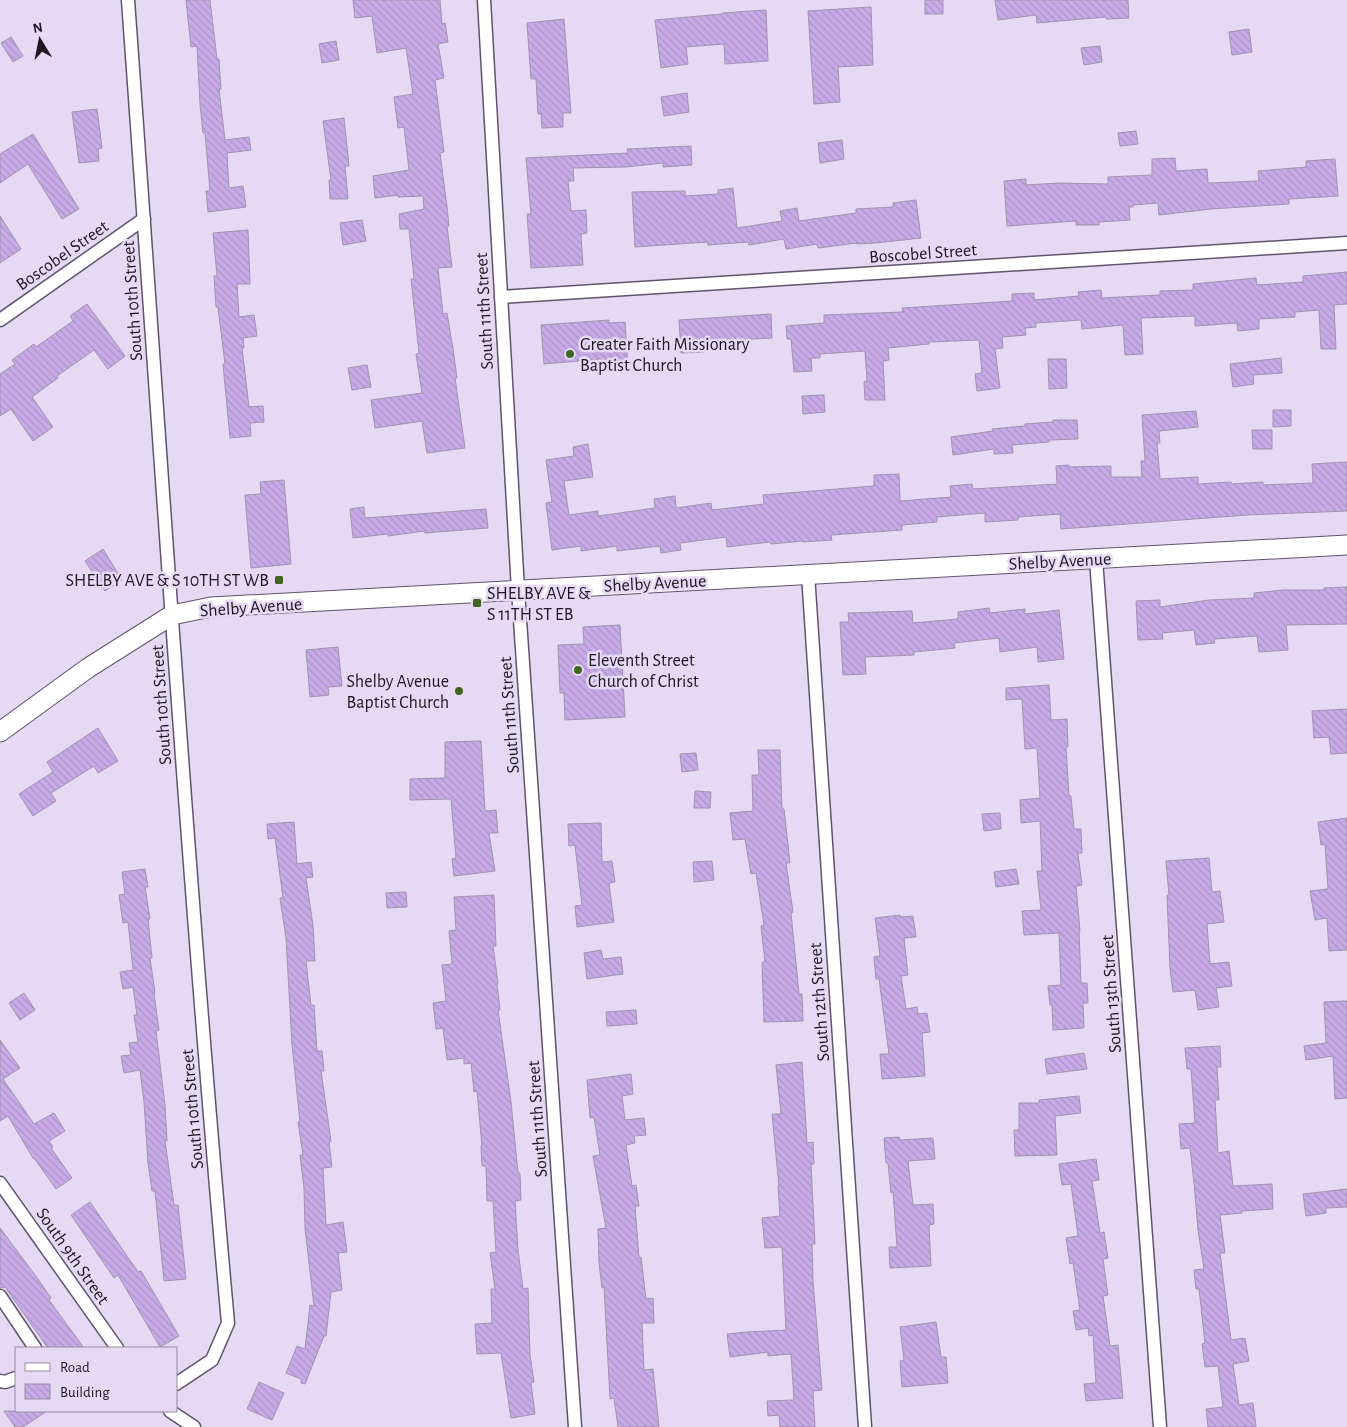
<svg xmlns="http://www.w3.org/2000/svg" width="1347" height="1427" font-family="'Alegreya Sans',sans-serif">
<defs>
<pattern id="building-back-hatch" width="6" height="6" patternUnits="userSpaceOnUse" patternTransform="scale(1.25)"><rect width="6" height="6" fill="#c9aae8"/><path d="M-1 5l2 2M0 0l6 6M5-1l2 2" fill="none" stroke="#ac92c7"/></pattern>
</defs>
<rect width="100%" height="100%" fill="#e6d9f4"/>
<!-- building -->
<g fill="url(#building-back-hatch)" stroke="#a093ad">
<path d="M186,0H210L217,59H219L221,89H219L225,140L249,137L251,150L227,153L229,188L243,186L246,207L208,212L206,191H210L205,133H203L200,104L197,46L191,47Z"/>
<path d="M353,0H440L442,24L445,23L448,42L438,44L444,78L435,80L444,152L440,153L447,207L449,226H447L452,267L438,268L443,314L447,313L453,349L457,378H455L465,448L427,453L422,421L375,428L371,400L422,393L416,354L419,353L411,279H414L409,229H400L399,214L424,209L423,196L398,197V195L375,198L373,176L409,170L404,127L398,128L394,97L413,94L406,48L377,53L372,16L355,18Z"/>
<rect x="925" y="0" width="18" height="14"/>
<path d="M995,0H1128L1129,18L1106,19V17L1037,23L1036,15L998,20Z"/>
<path d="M871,7L873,65L838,67L840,102L814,104L808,11Z"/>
<path d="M766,10L768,61L725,64L724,44L686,47L688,64L661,68L655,20L722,14V13Z"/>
<path d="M564,19L571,113H563V127L542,128L541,114H538L536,79H531L527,23Z"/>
<path d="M1249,29L1252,52L1232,55L1229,32Z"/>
<path d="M11,37L23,56L13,62L1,43Z"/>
<path d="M336,41L339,60L322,63L319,44Z"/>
<path d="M1100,46L1102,62L1084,65L1081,48Z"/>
<path d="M687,93L689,112L664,116L661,97Z"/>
<path d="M97,109L102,148L98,149L99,161L79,163L72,112Z"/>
<path d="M344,118L349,166H345L348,199H330L329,180H331L323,121Z"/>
<path d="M1136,131L1138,144L1120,146L1118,133Z"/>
<path d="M33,134L79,209L62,219L28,164L0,183V154Z"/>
<path d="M842,140L844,159L820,163L818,143Z"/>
<path d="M691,146L692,165L663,167V163L626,167L573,168L574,181H568L571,211L586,210L587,233L581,234L583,265L531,268L527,214H531L526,158L628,153L627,149Z"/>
<path d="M1175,158L1176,171L1207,169L1208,183L1259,181L1258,171L1306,167V161L1335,159L1338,196L1289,199V204L1211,209L1159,215L1158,203L1133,205V207H1129L1130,220L1099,222V225H1076V221L1007,226L1004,181L1026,179V185L1058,183L1108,184V177L1152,175V159Z"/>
<path d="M733,188L737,228L782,221L780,211L797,208L799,221L856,213V209L893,207V203L916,200L921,238L876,243L857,244V243L818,248L817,244L786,249L784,239L749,245L748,242L708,245V242L635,247L632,192L685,191V196L718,194V190Z"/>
<path d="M0,216L21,249L0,263Z"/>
<path d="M362,220L366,241L343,245L340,223Z"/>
<path d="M248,230L250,284H237L239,317L254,315L257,336L243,338L244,348H242L249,407L263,406L264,422L250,423L251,436L230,438L223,364H225L218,307H216L214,276H217L213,233Z"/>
<path d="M1347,272V304L1334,305L1336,349H1321L1319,310L1295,312V317L1259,319V329L1238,331L1237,323L1195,326V316L1141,318L1143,354L1125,355L1123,325L1082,329L1081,320L1036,323V327L1025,328L1026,335L1002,337L1003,348L995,349L1000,388L977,391L975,374L982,373L979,340L929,342V344L888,348L889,360L883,361L885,400H865L864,382L867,381L865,351L820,354V358H811L812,371L794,372L791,339H787L786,326L824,323V315L903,312L902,308L1012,301V294L1034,293V300L1079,296L1078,292L1101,290L1102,298L1160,295V291L1193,290V284L1256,278L1257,285L1303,282V276Z"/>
<path d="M87,304L125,356L108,369L94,350L57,376L58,378L32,397L53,427L33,441L11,409L0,416V374L15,364L12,360L34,344L36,347L73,321L70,316Z"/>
<path d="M771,314L772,338L731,340V344L704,347V352L681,353L679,320Z"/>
<path d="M609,320V323L625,322L628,368L601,369V359L544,364L541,325Z"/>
<path d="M1281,358L1282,373L1253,375L1254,384L1233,387L1230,364Z"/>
<path d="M1048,359H1066L1067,388L1049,389Z"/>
<path d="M367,365L371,387L352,390L348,368Z"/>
<path d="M824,395L825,412L803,414L802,396Z"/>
<path d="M1273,410H1291V426L1273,427Z"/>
<path d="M1196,411L1198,427L1159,431L1160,443H1157L1160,479L1198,477V484L1231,482L1232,484L1263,482V485L1313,483L1312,464L1347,462V511L1247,515L1061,529L1060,514L1018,517V520L985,522V513L937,517V522L902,525V530L831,535L832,540L803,542V541L771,544L770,542L727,547L726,537L680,543L681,550L661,553L660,546L617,551V546L581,551V546L552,550L546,503L552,502L546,460L574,456L573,447L588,444L593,477L564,481L569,515L598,511V516L655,508L654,499L675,496L676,508L711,503L712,510L764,504L763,495L874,486V475L899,474L900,501L951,497L950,486L972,484L973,489L1057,484L1056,466L1069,465V467L1111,466V477H1142L1141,461H1145L1142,415Z"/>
<path d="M1053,420H1077L1078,439L1049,440V442L1012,445L1013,453L994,454V449L953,455L951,437L993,431L992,429L1025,426V424L1053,422Z"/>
<path d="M1252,430H1272V449H1253Z"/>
<path d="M284,480L291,564L251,568L245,495L261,494L260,482Z"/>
<path d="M364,507L365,518L486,509L488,528L425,533L424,531L388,536V534L353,538L350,509Z"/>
<path d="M103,549L122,580L105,591L85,561Z"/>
<path d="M1347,587V624L1286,625L1288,650L1259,652L1257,636L1214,639L1215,643L1196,645L1194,630L1162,633L1163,639L1138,640L1136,601L1160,600V607L1209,600L1254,598V593L1283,590H1324V588Z"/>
<path d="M989,608L990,613L1025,609V614L1059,610L1064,659L1038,662L1037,647L1000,652L999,638L954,643L955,648L914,652V655L865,657L866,674L843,675L840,622H849L848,613L912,611L913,623L958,619V612Z"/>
<path d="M620,625L625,717L565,720L564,693H560L558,645L584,644L583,627Z"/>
<path d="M338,647L342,686L328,687L329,695L310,697L306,650Z"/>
<path d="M1049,685L1051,720L1067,719L1068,747H1066L1069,796H1071L1074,829H1081L1082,853H1078L1082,885L1076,886L1080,931H1079L1081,983H1087L1088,1003H1083L1084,1028L1053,1030L1052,1005H1050L1048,986L1061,985L1059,933L1024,935L1022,911L1041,910L1037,871H1042L1040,821L1021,823L1020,800L1040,798L1037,748L1025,749L1022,699L1006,700V688Z"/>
<path d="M1347,709V753L1331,754L1329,737L1314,738L1312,711Z"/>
<path d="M98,728L118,761L98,773L94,766L51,793L56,801L33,816L19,794L53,772L47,762Z"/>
<path d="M481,741L485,811L496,810L498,833H489L495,871L454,876L452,859L456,858L451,799L410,800V779L445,778V742Z"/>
<path d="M758,750H780L782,809H784L790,863H786L793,912L791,913L799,994H802L803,1021L764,1022L762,962H765L761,926L764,925L756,873L751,874L745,839L733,840L730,813L753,811L752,775H759Z"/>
<path d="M696,753L698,770L682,772L680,754Z"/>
<path d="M695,791L711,792L710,808H694Z"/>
<path d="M1000,813L1001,829L984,831L982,814Z"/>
<path d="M1347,818V950L1329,951L1327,918L1315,920L1310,891L1328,889L1325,844L1321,845L1318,822Z"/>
<path d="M294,822L297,864L311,862L313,877L306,878L313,926L315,961H306L311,1005H314L317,1051H322L324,1071H321L331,1141L329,1142L332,1167L323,1168L326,1225L343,1222L347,1252L338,1253L342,1290L331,1292L326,1336H324L305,1384L301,1383V1379L286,1373L297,1346L305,1349L310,1305L314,1306L305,1228L304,1188L300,1155H303L298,1122H300L292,1044L286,938L280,898H283L275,838L268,839L267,824Z"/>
<path d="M601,823L602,862L612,861L615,882L609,883L614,922L577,927L575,906L582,905L575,845L569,846L568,824Z"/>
<path d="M1209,858L1212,892L1220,891L1224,922L1207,924L1210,964L1229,962L1232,986L1216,988L1219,1007L1198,1010L1195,990L1173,992L1170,969L1167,895H1169L1166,861Z"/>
<path d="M712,861L714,880L694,882L693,862Z"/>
<path d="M145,869L148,887H145L150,919H148L152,958H150L155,993L154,994L159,1030L156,1031L165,1105L167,1141H165L174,1205H178L186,1279L164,1281L155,1191H152L148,1163L144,1102L140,1070L124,1073L121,1056L131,1055L129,1043L138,1042L134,1015H137L133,987L123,989L120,972L133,970L128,922L123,923L119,895L125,894L122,872Z"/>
<path d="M1016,869L1019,884L996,887L994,872Z"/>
<path d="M406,892L407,907L387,908L386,893Z"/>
<path d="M494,895L496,946H493L498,983L497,984L500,1010H498L511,1102L518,1173H520L521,1200L515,1201L518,1250L523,1289L528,1288L530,1355L534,1382L531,1383L535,1414L511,1418L501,1353L477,1354L475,1324L492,1323L491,1289H495L490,1253L496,1252L493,1201H487L486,1166H482L481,1146H482L477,1091L474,1092L471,1063L464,1064V1058L447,1060L443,1028L436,1029L433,1003L446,1001L442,965L452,964L449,931L456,930L454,897Z"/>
<path d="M900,915V917L913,916L916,937L904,938L908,975L901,976L906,1009L917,1007L918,1014L927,1013L930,1032L922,1033L925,1076L882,1079L880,1054H889L879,979H876L874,957L880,956L875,918Z"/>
<path d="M601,950L603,959L621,957L623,974L587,979L584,953Z"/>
<path d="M24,993L35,1010L20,1020L9,1003Z"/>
<path d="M1347,1001V1098L1335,1099L1333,1056L1306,1060L1304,1046L1326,1043L1324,1002Z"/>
<path d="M636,1010L637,1024L607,1026L606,1012Z"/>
<path d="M0,1040L20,1068L3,1079L34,1124L54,1113L65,1131L49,1141L53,1147L51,1148L72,1178L56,1189L34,1158H33L8,1116L0,1121Z"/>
<path d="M1220,1046L1221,1067H1217L1219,1100H1215L1218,1153L1229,1151L1233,1186L1272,1184L1273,1209L1242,1211V1213L1220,1215L1225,1253H1220L1231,1340L1245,1338L1249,1361L1233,1364L1239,1405L1253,1403L1256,1427H1208L1206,1409L1223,1407L1218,1366L1205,1367L1202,1344L1205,1343L1199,1289H1196L1194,1270L1204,1269L1198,1230L1194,1183L1190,1148L1181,1149L1179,1124L1195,1123L1191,1069H1187L1185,1048Z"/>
<path d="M1084,1053L1087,1069L1047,1074L1045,1059Z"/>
<path d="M802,1062L807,1143L813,1142L814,1164H811L815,1244H812L813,1281L822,1390L813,1391L815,1427H780L779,1415L768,1416L767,1401L794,1400L791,1354L768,1356V1352L730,1357L727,1334L747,1332L786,1330L782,1247L765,1248L762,1218L780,1216L778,1186H779L772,1114H781L776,1065Z"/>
<path d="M631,1074L633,1094L622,1096L625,1120L644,1118L646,1135L634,1136L635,1143L626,1145L632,1186L636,1185L639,1206H635L639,1258L641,1257L646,1299L653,1298L654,1323H642L644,1370L653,1369L659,1427H618L614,1398L610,1399L604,1287L602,1288L599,1263L598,1229L606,1228L593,1156L600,1155L594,1117L590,1118L587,1080Z"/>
<path d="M1079,1096L1081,1113L1055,1116L1057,1155L1015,1156L1014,1130H1019V1103H1039V1100Z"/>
<path d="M899,1137L900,1140L933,1138L935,1159L908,1161L913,1205L933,1204L934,1224L929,1225L931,1266L890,1268L889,1247H897L893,1192L891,1193L888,1163H886L884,1138Z"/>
<path d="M1096,1159L1099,1180L1092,1181L1100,1233L1104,1232L1108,1258L1103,1259L1108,1295L1103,1296L1110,1346L1118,1345L1123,1398L1086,1401L1084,1384L1096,1383L1093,1335L1089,1336L1088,1328L1076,1330L1073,1311L1080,1310L1073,1263L1070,1264L1066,1238L1078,1236L1071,1184L1062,1185L1059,1164Z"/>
<path d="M1347,1189V1207L1326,1208V1213L1306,1216L1303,1194Z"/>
<path d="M90,1202L138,1272L141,1271L179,1336L160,1347L118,1275L114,1278L71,1215Z"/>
<path d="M0,1228L38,1279L51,1298L49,1300L84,1348H48L5,1287L0,1288Z"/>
<path d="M936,1322L941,1357H946L948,1383L902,1387L900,1361L904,1360L900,1327Z"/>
<path d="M259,1382L284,1393L272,1420L247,1409Z"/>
<path d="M4,1411H47L23,1427H15Z"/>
</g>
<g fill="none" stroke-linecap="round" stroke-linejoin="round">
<!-- street casing -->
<g stroke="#5f546b" stroke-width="15">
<g id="street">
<path d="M128,0C160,441 188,883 228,1323L212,1360L176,1384"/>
<path d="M484,0L518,590L575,1427"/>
<path d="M501,297L1347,243"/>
<path d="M0,320L144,219"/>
<path d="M1096,559L1160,1427"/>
<path d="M808,574L865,1427"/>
<path d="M0,1183L117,1348"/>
<path d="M0,1296L35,1348"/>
<path d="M0,1381L5,1382L16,1378"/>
<path d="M170,1411L194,1427"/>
</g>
</g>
<!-- secondary casing -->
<g stroke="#5f546b" stroke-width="21">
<path id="secondary" d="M0,732L88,668L172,615L211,607L1347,545"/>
</g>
<!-- street -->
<use href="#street" stroke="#fff" stroke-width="12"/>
<!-- secondary -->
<use href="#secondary" stroke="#fff" stroke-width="19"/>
</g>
<!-- markers -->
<g fill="#406722" stroke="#e6d9f4" stroke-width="2">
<circle cx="570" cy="354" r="5"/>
<rect x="274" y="575" width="10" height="10" rx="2.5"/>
<rect x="472" y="598" width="10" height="10" rx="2.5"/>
<circle cx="578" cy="670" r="5"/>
<circle cx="459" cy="691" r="5"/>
</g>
<g text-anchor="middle" stroke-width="5" stroke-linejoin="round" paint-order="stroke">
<!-- street labels -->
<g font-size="18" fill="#1c1721" stroke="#e6d9f4">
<text transform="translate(923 253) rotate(-4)" y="6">Boscobel Street</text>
<text transform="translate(62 255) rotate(-35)" y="6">Boscobel Street</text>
<text transform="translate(132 301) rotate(-94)" y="6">South 10th Street</text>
<text transform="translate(484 311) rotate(-93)" y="6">South 11th Street</text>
<text transform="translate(1060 561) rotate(-3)" y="6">Shelby Avenue</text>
<text transform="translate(655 583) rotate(-3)" y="6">Shelby Avenue</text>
<text transform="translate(251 607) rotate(-4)" y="6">Shelby Avenue</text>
<text transform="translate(161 705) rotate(-94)" y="6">South 10th Street</text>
<text transform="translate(509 715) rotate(-94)" y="6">South 11th Street</text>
<text transform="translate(1111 994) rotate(-94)" y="6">South 13th Street</text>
<text transform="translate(819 1002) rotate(-94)" y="6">South 12th Street</text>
<text transform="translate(192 1109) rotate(-95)" y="6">South 10th Street</text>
<text transform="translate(537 1119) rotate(-94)" y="6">South 11th Street</text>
<text transform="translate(73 1256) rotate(55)" y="6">South 9th Street</text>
</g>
<!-- poi labels -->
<g font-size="18" fill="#1c1721" stroke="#e6d9f4" text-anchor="start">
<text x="580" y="350">Greater Faith Missionary<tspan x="580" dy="21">Baptist Church</tspan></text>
<text x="269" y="586" text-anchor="end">SHELBY AVE &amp; S 10TH ST WB</text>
<text x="487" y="599">SHELBY AVE &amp;<tspan x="487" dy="21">S 11TH ST EB</tspan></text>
<text x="588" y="666">Eleventh Street<tspan x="588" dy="21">Church of Christ</tspan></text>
<text x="449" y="687" text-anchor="end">Shelby Avenue<tspan x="449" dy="21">Baptist Church</tspan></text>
</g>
</g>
<!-- legend -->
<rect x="15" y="1347" width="162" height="65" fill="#e6d9f4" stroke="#958ba0"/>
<rect x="25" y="1363" width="25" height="8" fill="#ffffff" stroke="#958ba0"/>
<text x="60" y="1372" font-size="15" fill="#1c1721">Road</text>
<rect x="25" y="1384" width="25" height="15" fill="url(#building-back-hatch)" stroke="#958ba0"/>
<text x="60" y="1397" font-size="15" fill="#1c1721">Building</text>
<!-- north arrow -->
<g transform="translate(40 40) rotate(350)" stroke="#e6d9f4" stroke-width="4" paint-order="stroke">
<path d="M0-4L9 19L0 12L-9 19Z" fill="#1c1721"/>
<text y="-8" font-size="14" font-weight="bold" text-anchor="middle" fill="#1c1721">N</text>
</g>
</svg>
